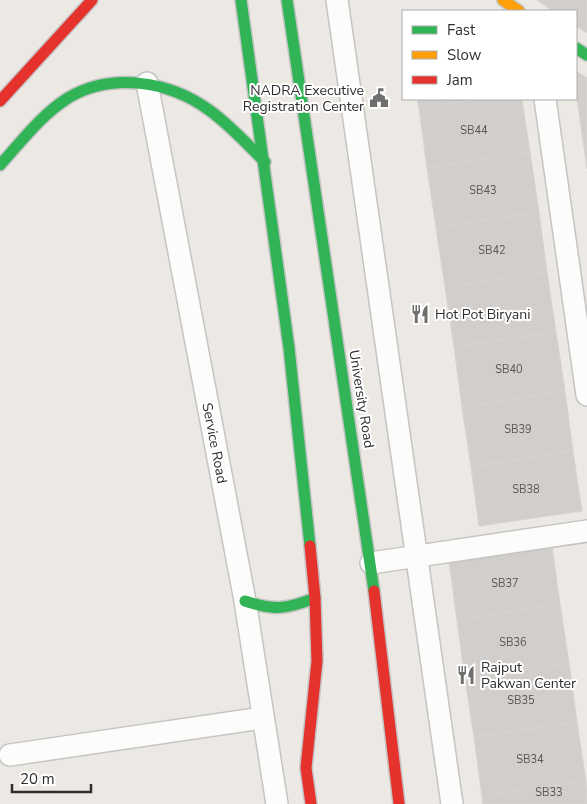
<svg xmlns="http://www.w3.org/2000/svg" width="587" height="804" font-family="'Nunito Sans',sans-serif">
<rect width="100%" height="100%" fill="#ece8e4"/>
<!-- building -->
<g fill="#d1cecb" stroke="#d7d4d0">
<path d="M537,0H587V33L576,26V11H553Z"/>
<path d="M576,71L587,78V169L576,92Z"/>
<path d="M417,99H480L419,108Z"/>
<path d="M480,99H522L530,152L427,168L419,108Z"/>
<path d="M530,152L539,212L436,228L427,168Z"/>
<path d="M539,212L547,272L445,287L436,228Z"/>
<path d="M547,272L556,332L454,347L445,287Z"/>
<path d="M556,332L565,391L462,407L454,347Z"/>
<path d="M565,391L573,451L471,467L462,407Z"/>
<path d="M573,451L582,511L479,526L471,467Z"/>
<path d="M552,546L560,604L457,620L449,561Z"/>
<path d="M560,604L569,663L465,679L457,620Z"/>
<path d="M569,663L577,722L474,737L465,679Z"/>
<path d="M577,722L586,781L482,796L474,737Z"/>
<path d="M586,781L587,804H483L482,796Z"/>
</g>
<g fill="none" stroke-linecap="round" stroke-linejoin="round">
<!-- street casing -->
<g stroke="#c5c4c5" stroke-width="24">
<g id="street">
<path d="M337,0L452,804"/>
<path d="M147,83L245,601L277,804"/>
<path d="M545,99L587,395"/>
<path d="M371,563L587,531"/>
<path d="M10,755L262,718"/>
</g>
</g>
<!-- fast casing -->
<g stroke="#c5c4c5" stroke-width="14">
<g id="fast">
<path d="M241,0L289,348L310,546"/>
<path d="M287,0L374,591"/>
<path d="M576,48L587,55"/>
<path d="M0,165C21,142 41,115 68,98C112,72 169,81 209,110C230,125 247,144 265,162"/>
<path d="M245,601C274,611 287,609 315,598"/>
</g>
</g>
<!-- slow casing -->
<g stroke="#c5c4c5" stroke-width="14">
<path id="slow" d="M503,0L519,11"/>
</g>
<!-- jam casing -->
<g stroke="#c5c4c5" stroke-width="14">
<g id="jam">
<path d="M0,101L92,0"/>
<path d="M310,546L315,598L317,661L306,768L311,804"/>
<path d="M374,591L399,804"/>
</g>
</g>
<!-- street -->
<use href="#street" stroke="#fcfcfb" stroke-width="21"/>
<!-- fast -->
<use href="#fast" stroke="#30b455" stroke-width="11"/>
<!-- slow -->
<use href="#slow" stroke="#ff9f0a" stroke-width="11"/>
<!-- jam -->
<use href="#jam" stroke="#e5322d" stroke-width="11"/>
</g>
<!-- icons -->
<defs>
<g id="civic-bare" transform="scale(1.5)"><path d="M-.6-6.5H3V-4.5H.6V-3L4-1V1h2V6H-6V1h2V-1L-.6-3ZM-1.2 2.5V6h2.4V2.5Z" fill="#706f6e" stroke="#fff" stroke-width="2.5" paint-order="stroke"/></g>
<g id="restaurant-bare" transform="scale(1.5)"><path d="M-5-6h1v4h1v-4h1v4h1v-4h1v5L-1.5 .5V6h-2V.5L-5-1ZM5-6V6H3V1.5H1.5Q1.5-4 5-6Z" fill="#706f6e" stroke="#fff" stroke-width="2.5" paint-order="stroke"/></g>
</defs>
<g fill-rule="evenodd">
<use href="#civic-bare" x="379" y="98"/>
<use href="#restaurant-bare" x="420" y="314"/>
<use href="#restaurant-bare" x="466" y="675"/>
</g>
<g text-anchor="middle" stroke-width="4" stroke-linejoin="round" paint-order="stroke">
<!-- number labels -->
<g font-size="11" fill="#585857">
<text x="474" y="134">SB44</text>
<text x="483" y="194">SB43</text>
<text x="492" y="254">SB42</text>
<text x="509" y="373">SB40</text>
<text x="518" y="433">SB39</text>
<text x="526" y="493">SB38</text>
<text x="505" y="587">SB37</text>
<text x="513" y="646">SB36</text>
<text x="521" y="704">SB35</text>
<text x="530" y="763">SB34</text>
<text x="549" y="796">SB33</text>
</g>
<!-- poi labels -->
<g font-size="14" fill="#2e2e2e" stroke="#fff" text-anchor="start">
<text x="364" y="95" text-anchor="end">NADRA Executive<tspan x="364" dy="16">Registration Center</tspan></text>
<text x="435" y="319">Hot Pot Biryani</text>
<text x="481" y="672">Rajput<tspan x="481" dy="16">Pakwan Center</tspan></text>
</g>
<!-- street labels -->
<g font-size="14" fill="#2e2e2e" stroke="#fff">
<text transform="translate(362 399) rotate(81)" y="5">University Road</text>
<text transform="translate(215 443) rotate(79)" y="5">Service Road</text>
</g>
</g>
<!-- legend -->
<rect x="402" y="10" width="175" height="90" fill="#ffffff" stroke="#ababab"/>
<rect x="412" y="26" width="25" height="8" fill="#30b455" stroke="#ababab"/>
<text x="447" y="35" font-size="15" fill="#2e2e2e">Fast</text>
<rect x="412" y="51" width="25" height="8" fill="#ff9f0a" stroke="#ababab"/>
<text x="447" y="60" font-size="15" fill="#2e2e2e">Slow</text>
<rect x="412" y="76" width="25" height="8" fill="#e5322d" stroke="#ababab"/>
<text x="447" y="85" font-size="15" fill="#2e2e2e">Jam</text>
<!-- scale -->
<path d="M12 784v8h79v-8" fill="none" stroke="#2e2e2e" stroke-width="2.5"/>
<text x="20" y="784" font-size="15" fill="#2e2e2e" stroke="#ffffff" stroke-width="4" paint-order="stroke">20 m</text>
</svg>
